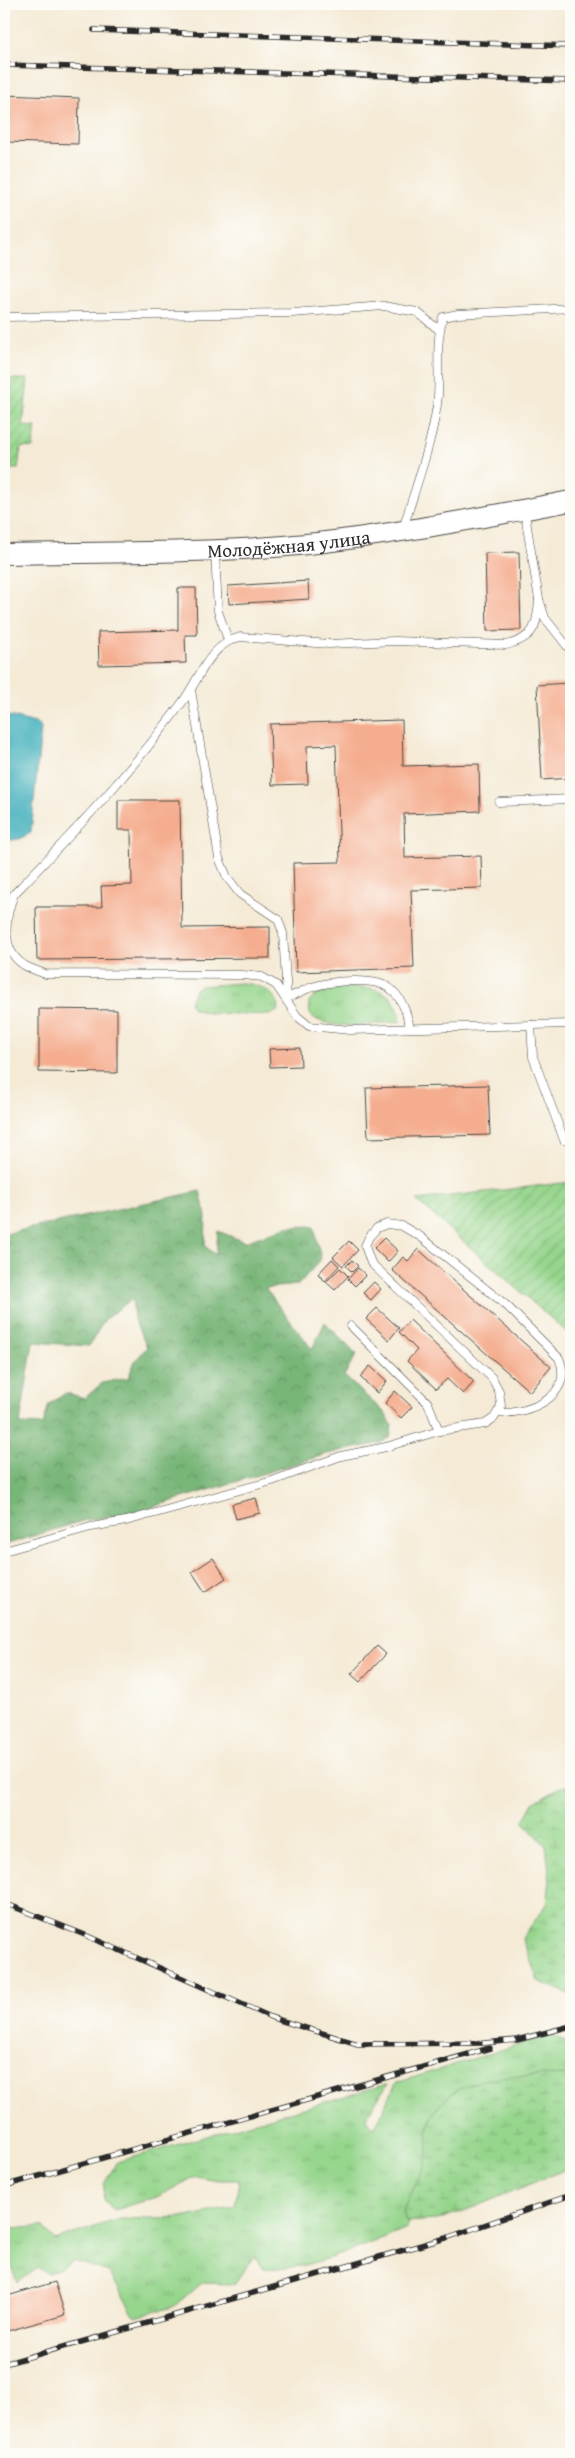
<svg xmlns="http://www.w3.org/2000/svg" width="575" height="2458" font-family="'Gentium Book Plus',serif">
<defs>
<pattern id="grass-tufts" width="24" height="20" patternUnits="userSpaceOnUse" patternTransform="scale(1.25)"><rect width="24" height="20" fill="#95d58c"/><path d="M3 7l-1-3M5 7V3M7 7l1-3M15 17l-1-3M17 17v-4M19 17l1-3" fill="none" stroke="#81b779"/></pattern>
<pattern id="forest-crowns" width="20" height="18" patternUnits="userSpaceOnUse" patternTransform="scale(1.25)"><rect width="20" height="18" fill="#78b678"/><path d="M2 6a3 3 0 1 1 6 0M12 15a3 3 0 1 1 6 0" fill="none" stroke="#639463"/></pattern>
<pattern id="wetland-marsh" width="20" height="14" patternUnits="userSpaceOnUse" patternTransform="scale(1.25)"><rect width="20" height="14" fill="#95d58c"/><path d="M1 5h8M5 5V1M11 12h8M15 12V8" fill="none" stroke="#81b779"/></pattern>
<pattern id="garden-furrows" width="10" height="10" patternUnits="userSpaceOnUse" patternTransform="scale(1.25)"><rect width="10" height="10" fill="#95d58c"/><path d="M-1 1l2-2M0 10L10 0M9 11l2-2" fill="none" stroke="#81b779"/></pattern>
</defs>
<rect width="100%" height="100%" fill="#fdfcf7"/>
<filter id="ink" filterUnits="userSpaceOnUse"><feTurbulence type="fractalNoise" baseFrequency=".02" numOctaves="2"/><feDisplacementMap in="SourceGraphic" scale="10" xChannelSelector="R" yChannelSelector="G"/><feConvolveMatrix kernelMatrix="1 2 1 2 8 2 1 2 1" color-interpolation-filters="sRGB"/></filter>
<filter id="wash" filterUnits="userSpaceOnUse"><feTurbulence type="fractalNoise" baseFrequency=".0096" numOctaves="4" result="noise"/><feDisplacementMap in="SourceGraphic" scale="20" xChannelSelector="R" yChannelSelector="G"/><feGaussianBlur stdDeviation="1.12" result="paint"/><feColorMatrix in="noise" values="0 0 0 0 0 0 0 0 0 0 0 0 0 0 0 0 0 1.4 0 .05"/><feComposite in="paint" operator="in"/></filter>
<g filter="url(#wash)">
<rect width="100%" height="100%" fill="#f4ead5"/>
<!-- grass -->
<g fill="url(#grass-tufts)" stroke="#60805c">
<path d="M241,983C258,984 277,991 279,1010L270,1015L209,1013L193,1009L190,1003L195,989L200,986Z"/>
<path d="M347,988C375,987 395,988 401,1021C381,1024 326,1031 312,1016C308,1012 309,1006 309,1001C319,990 333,990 347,988Z"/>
<path d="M549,2035L571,2043V2073L565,2079L434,2158L407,2228C368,2244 306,2272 264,2269L254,2256L234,2284L201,2283L173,2307L135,2317L109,2272L73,2261L60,2270L47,2273L38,2268L17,2282L9,2260L11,2245L4,2236V2230L42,2226L55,2240L119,2219L187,2217L235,2206L239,2180H217L196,2176L157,2197L115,2210L103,2201L104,2184L117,2162L387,2084L366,2117L374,2129L396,2083Z"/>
</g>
<!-- forest -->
<path fill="url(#forest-crowns)" stroke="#527052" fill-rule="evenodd" d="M200,1191L206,1216L205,1246L216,1255L218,1231L245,1242L286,1227L314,1226L321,1259L298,1285L265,1288L312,1349L325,1322L357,1354L344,1376L384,1412L392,1425L390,1437L380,1443L327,1454L130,1514L86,1520L4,1545V1234ZM132,1299L134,1320L147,1347L135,1361L128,1378L102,1383L85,1398L66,1393L49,1404L43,1425L20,1424L33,1342L89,1346L105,1319Z"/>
<!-- wetland -->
<g fill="url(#wetland-marsh)" stroke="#60805c">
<path d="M571,1785V1995L538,1981L522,1938L547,1904L550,1880L546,1846L523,1821L533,1803L558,1788Z"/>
<path d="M571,2075V2167L477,2206L437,2220L406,2222L403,2210C408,2198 428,2165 428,2154C429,2142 425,2132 430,2120C455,2067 524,2077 571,2075Z"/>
</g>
<!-- garden -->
<g fill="url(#garden-furrows)" stroke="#60805c">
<path d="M4,379H28L23,426L36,427L33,448L21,447L18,469H7L4,502Z"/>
<path d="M571,1182V1336L416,1200Z"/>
</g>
<!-- water -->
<path fill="#40afbc" stroke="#366d74" d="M9,716L39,724L41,729L31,833L19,839L5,841L4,717Z"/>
<g id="blocks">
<!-- building -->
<g fill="#f5ad8f">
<path d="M4,95L79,98L78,144L4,142Z"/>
<path d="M519,552L521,630L487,631L485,553Z"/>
<path d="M308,581L309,599L229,604L228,586Z"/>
<path d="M178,588H196L197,635H185L186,663L99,665L98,632L178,630Z"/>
<path d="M568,683L571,778L542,780L537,685Z"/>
<path d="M402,720L403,766L479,764L480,811L404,814L405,858L481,856L482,888L411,890L414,968L296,972L293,863L340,862L336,745L307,746L308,784L272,785L270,724Z"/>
<path d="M118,800H180L182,928L270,927V958L37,960L36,907H102L101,886L132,885L131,830H118Z"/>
<path d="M39,1009L117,1010V1073L39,1072Z"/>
<path d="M300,1048L301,1066L270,1067L269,1049Z"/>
<path d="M488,1085L490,1135L368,1138L366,1088Z"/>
<path d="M384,1238L398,1251L388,1262L374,1248Z"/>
<path d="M349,1241L358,1250L343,1266L333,1257Z"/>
<path d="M418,1249L551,1367L530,1392L392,1270L403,1257L408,1261Z"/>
<path d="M332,1259L339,1266L325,1281L318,1274Z"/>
<path d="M352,1260L358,1266L352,1272L346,1266Z"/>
<path d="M340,1268L348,1276L335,1290L326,1282Z"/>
<path d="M358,1268L366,1275L355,1286L348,1279Z"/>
<path d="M374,1282L381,1289L371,1300L363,1293Z"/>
<path d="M377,1308L399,1328L389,1340L366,1319Z"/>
<path d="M410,1320L474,1382L463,1394L447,1379L436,1389L407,1361L417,1350L399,1332Z"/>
<path d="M370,1366L387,1381L377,1393L360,1377Z"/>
<path d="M395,1391L412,1407L401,1418L385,1403Z"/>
<path d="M256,1498L260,1513L236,1519L232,1504Z"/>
<path d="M213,1558L226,1578L205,1592L192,1572Z"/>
<path d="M377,1646L386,1654L360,1682L351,1674Z"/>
<path d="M55,2282L65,2315L4,2332V2297Z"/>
</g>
</g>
</g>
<g filter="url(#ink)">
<use href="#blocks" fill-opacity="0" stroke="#494844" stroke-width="1"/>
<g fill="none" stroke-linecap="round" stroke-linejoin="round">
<!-- service casing -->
<g stroke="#494844" stroke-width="9">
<g id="service">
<path d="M4,317L292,313L384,306L417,312L439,330"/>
<path d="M524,509L539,599L545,618L571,651"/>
<path d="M403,529C415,488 434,439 438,396C440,370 435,343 443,317L458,314L571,308"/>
<path d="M215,552L218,611L228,640"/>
<path d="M539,599C537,626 535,638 506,645L395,641L329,644L240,637C209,645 201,676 184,700C133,770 74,832 14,894C5,917 0,950 24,965C30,969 39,971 45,974L243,975L262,977L276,985L297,1016L309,1026L350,1030L571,1024"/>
<path d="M191,690L219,858L227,877L240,894L278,919L283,933L287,998C295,995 304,990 312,987C330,981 377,976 392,990C403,1000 407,1014 410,1028"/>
<path d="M499,802L571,799"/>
<path d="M531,1025L533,1057L564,1140"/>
<path d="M351,1326L428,1403L439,1431"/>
<path d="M4,1551L91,1527L126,1521L272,1481L341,1456L386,1447L439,1431L485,1424L494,1418L501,1406L499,1391L492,1378L371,1263L365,1246L369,1237L377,1228L387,1224L402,1226L421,1237L506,1305L559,1358C575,1397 528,1414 499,1413"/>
</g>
</g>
<!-- tertiary casing -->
<g stroke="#494844" stroke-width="22">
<g id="tertiary">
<path id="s1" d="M4,554C108,552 214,554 317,543C403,533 487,516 571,501"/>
</g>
</g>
<!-- service -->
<use href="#service" stroke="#fff" stroke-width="8"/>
<!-- tertiary -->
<use href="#tertiary" stroke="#fff" stroke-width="20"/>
<!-- rail casing -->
<g stroke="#2b2b2b" stroke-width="5.5">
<g id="rail">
<path d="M94,30L571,46"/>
<path d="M4,65L571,81"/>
<path d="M4,1903L85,1935L273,2018L358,2044L484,2043L517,2040L571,2026"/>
<path d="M4,2186L490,2048"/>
<path d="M4,2364L446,2238L571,2195"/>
</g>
</g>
<!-- rail -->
<use href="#rail" stroke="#fdfcf7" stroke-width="4" stroke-dasharray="11" stroke-linecap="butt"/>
</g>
</g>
<g text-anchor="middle" stroke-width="5" stroke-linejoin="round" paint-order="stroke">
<!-- street labels -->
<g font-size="19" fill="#2b2b2b" stroke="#fdfcf7">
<text dy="7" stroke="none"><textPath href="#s1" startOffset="285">Молодёжная улица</textPath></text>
</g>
</g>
<!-- margin -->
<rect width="575" height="2458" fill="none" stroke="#fdfcf7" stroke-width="20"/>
</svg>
